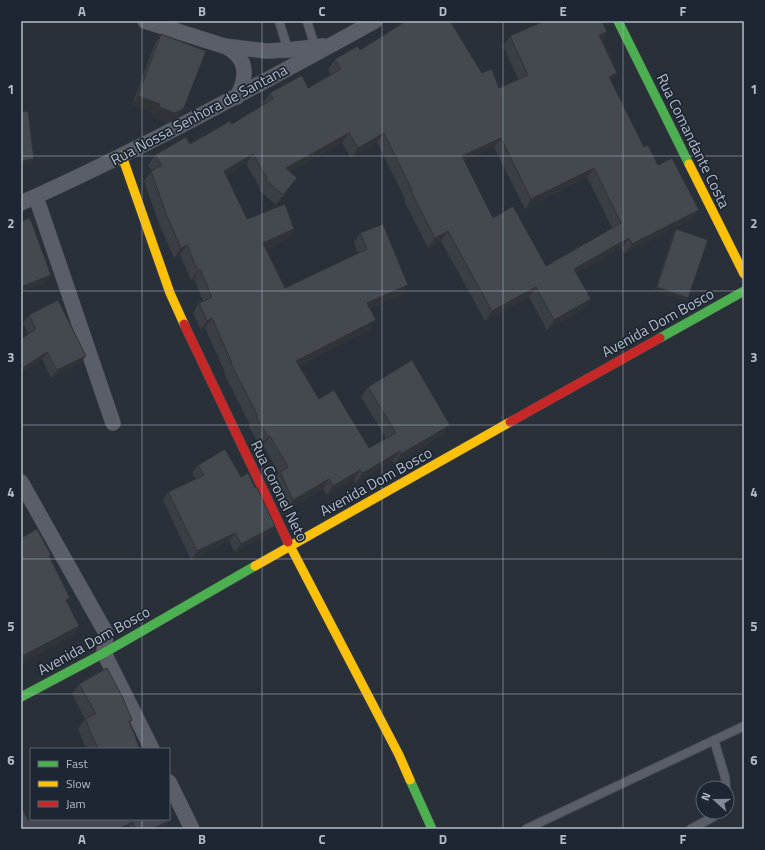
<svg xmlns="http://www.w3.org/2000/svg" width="765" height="850" font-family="'Titillium Web',sans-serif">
<rect width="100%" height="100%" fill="#2a3038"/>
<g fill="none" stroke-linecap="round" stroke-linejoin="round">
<!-- lane casing -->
<g stroke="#484c53" stroke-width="10">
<g id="lane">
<path d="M279,21L288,50"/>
<path d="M307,21L315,47"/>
<path d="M714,740L725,777L726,788"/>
<path d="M526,829L744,726"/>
<path d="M691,829L713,817L716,812"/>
</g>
</g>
<!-- street casing -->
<g stroke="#484c53" stroke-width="16">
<g id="street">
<path d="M145,21L224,46L266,51L288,50L323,46"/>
<path d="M225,46C248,58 248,76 237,97"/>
<path d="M36,197L113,423"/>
<path d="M21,203C142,149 258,85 375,21"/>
<path d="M21,482L106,633L104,653L152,749"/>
<path d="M169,782L192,829"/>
</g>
</g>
<!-- fast casing -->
<g stroke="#484c53" stroke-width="10">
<g id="fast">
<path d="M618,21L689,164"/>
<path d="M660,338L744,291"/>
<path d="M21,697L104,653L255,566"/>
<path d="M410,780L432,829"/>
</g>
</g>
<!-- slow casing -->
<g stroke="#484c53" stroke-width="10">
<g id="slow">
<path d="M122,156L170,293L184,324"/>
<path d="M689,164L744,274"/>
<path d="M288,542L399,755L410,780"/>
<path d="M255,566L510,422"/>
</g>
</g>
<!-- jam casing -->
<g stroke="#484c53" stroke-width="10">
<g id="jam">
<path d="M184,324L288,542"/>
<path d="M510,422L660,338"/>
</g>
</g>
<!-- lane -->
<use href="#lane" stroke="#5a5e66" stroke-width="8"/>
<!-- street -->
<use href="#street" stroke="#5a5e66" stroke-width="15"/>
<!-- fast -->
<use href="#fast" stroke="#4caf50" stroke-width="9"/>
<!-- slow -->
<use href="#slow" stroke="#ffc107" stroke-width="9"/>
<!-- jam -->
<use href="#jam" stroke="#c62828" stroke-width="9"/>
</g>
<!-- wall -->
<g fill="#3a3f45" fill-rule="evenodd">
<path d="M607,32L602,40L617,73L611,81L644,147L658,165L699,210L692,219L625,253L622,248L576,273L591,299L584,309L547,330L529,297L485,321L441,241L428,248L404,201L405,199L377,142L351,158L342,143L290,171V187L276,205L259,190L260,188L246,164L226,176L247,219L294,229L287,239L266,249L285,288L358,253L354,243L360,233L402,295L370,308L376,320L369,330L299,366L319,399L369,448L386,438L361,397L368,387L444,434L394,464L393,461L356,483L354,479L326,495L323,489L287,510L273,482L279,473L263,445L261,447L249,427L250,425L224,373L225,372L205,328L201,330L193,313L199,303L203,301L194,279L191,280L180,255L174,258L160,226L144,181L151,171H152L148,165L155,155L190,144L232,124L264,104L263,103L270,93L308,88L331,75L328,69L335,59L360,50L482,73L499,88L518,79L503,46L510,36ZM494,147L525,209L587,177L612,228L546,266L493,218L464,161Z"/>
<path d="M161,34L184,108L178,117L168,122L152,116L154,113L132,105L155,43Z"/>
<path d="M676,229L686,301L655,290L674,232Z"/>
<path d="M29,315L80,363L51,378L42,359L21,373V339L29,334L23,323Z"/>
<path d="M198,465L241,477L275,526L270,534L235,552L229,541L191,560L163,500L168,492L196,479L192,473Z"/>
<path d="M79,684L132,720L129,724L140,749H86L78,729L85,719L72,694Z"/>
<path d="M28,820H170L164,829H21Z"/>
</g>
<!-- shaded-wall -->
<g fill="#303338">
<path d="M607,32L600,41L599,35Z"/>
<path d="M617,73L610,83L609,77Z"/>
<path d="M138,96L160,104L154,113L132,105Z"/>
<path d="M159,107L184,108L178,117L168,122L152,116Z"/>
<path d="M349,133L342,143L279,177L286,168Z"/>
<path d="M384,133L377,142L351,158L358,148Z"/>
<path d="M501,138L494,147L455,166L462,156Z"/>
<path d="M253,154L246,164L217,181L224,171Z"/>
<path d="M34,159L30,165L21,166V161Z"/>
<path d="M594,168L587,177L525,209L531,199Z"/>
<path d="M297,178L276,205L283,195Z"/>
<path d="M699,210L692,219L625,253L632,244Z"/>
<path d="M294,229L287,239L256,253L263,243Z"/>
<path d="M448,231L441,241L428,248L435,238Z"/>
<path d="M629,238L622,248L567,279L574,269Z"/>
<path d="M187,245L180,255L174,258L181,248Z"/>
<path d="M200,269L194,279L191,280L198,271Z"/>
<path d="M51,275L46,283L21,292V287Z"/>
<path d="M408,285L402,295L360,312L367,303Z"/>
<path d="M536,287L529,297L485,321L492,311Z"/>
<path d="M657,287L688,298L686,301L655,290Z"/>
<path d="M591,299L584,309L547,330L554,320Z"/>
<path d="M212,318L205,328L201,330L207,321Z"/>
<path d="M376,320L369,330L289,371L296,361Z"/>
<path d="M47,352L42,359L21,373V369Z"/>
<path d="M86,356L80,363L51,378L57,370Z"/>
<path d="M450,425L444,434L394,464L401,454Z"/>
<path d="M270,436L263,445L261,447L268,437Z"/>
<path d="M400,451L393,461L356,483L363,473Z"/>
<path d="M360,470L354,479L326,495L333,486Z"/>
<path d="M329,479L323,489L287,510L293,500Z"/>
<path d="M275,526L270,534L235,552L241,544Z"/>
<path d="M235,533L229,541L191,560L197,551Z"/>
<path d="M79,626L72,636L21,664V657Z"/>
<path d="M170,820L164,829H152Z"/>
<path d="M133,822L128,829H118Z"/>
</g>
<!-- building -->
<g fill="#444950" stroke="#303338" fill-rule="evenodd">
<path d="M406,21H450L482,73L492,69L499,88L528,75L510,36L544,21H602L607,32L599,35L617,73L609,77L644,147L648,145L658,165L672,158L699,210L632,244L629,238L574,269L591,299L554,320L536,287L492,311L448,231L435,238L411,191L412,190L384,133L358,148L349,133L286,168L297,178L283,195L266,180L267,178L253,154L224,171L247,219L285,204L294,229L263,243L285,288L367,249L360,233L383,224L408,285L367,303L376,320L296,361L319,399L334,390L369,448L396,433L368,387L412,360L450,425L401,454L400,451L363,473L360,470L333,486L329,479L293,500L280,472L288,467L270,436L268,437L256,417L258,416L231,364L232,363L212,318L207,321L199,303L212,297L200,269L198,271L187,245L181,248L167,216L151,171L162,165L155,155L186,137L190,144L230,121L232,124L273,99L270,93L302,75L308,88L341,69L335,59L358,46L360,50ZM501,138L531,199L594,168L621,223L546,266L513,206L493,218L462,156Z"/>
<path d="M161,34L206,51L184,108L175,113L159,107L160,104L138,96Z"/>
<path d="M28,111L34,159L21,161V112Z"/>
<path d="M30,218L51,275L21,287V221Z"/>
<path d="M676,229L708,240L688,298L657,287Z"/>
<path d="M58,300L86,356L57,370L47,352L21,369V339L36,329L29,315Z"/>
<path d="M225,449L241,477L248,473L255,488L257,487L275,526L241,544L235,533L197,551L168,492L204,475L198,465Z"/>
<path d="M37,529L51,555L49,556L70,598L66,600L79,626L21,657V538Z"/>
<path d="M107,668L123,698L132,720L129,721L140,749H98L85,719L96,714L79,684Z"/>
<path d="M21,806L28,820L31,819H169V817L170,820L152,829H136L133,822L118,829H21Z"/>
</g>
<!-- grid -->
<path fill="none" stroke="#b4bcc9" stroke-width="1" stroke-opacity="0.55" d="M142,21V749M262,21V829M382,21V829M503,21V829M623,21V829M21,156H744M21,291H744M21,425H744M21,559H744M21,694H744M142,819V829"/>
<g text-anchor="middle" stroke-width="3.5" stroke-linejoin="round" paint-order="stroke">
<!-- street labels -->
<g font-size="15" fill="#b4bcc9" stroke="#1d2633">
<text transform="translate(199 115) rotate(-28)" y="5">Rua Nossa Senhora de Santana</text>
<text transform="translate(693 141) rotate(64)" y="5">Rua Comandante Costa</text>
<text transform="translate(658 323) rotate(-29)" y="5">Avenida Dom Bosco</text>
<text transform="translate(376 482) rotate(-29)" y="5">Avenida Dom Bosco</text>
<text transform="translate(279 491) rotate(64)" y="5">Rua Coronel Neto</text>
<text transform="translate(94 641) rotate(-29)" y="5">Avenida Dom Bosco</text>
</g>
</g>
<!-- border -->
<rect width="765" height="850" fill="none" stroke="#1d2633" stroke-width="44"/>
<!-- legend -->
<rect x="30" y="748" width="140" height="72" fill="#1d2633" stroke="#59626f"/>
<rect x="38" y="761" width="20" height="6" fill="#4caf50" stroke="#59626f"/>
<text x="66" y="768" font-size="12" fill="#b4bcc9">Fast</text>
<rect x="38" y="781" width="20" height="6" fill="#ffc107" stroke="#59626f"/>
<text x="66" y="788" font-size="12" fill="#b4bcc9">Slow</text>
<rect x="38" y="801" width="20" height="6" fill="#c62828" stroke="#59626f"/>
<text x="66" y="808" font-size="12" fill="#b4bcc9">Jam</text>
<!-- north arrow -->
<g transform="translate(715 800) rotate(291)"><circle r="19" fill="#1d2633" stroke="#59626f"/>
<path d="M0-3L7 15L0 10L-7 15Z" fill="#848b96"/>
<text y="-6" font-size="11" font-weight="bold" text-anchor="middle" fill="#b4bcc9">N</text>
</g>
<rect x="22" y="22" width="721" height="806" fill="none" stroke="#b4bcc9" stroke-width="1.5"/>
<g font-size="13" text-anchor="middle" font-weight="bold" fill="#b4bcc9">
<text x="82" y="16">A</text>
<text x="202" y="16">B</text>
<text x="322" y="16">C</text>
<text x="443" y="16">D</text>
<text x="563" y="16">E</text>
<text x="683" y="16">F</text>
<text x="11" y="94">1</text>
<text x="754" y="94">1</text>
<text x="11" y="228">2</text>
<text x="754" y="228">2</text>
<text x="11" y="362">3</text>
<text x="754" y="362">3</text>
<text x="11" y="497">4</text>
<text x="754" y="497">4</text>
<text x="11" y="631">5</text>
<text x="754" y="631">5</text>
<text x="11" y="765">6</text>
<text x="754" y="765">6</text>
<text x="82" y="844">A</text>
<text x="202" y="844">B</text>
<text x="322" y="844">C</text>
<text x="443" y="844">D</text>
<text x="563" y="844">E</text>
<text x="683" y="844">F</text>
</g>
</svg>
